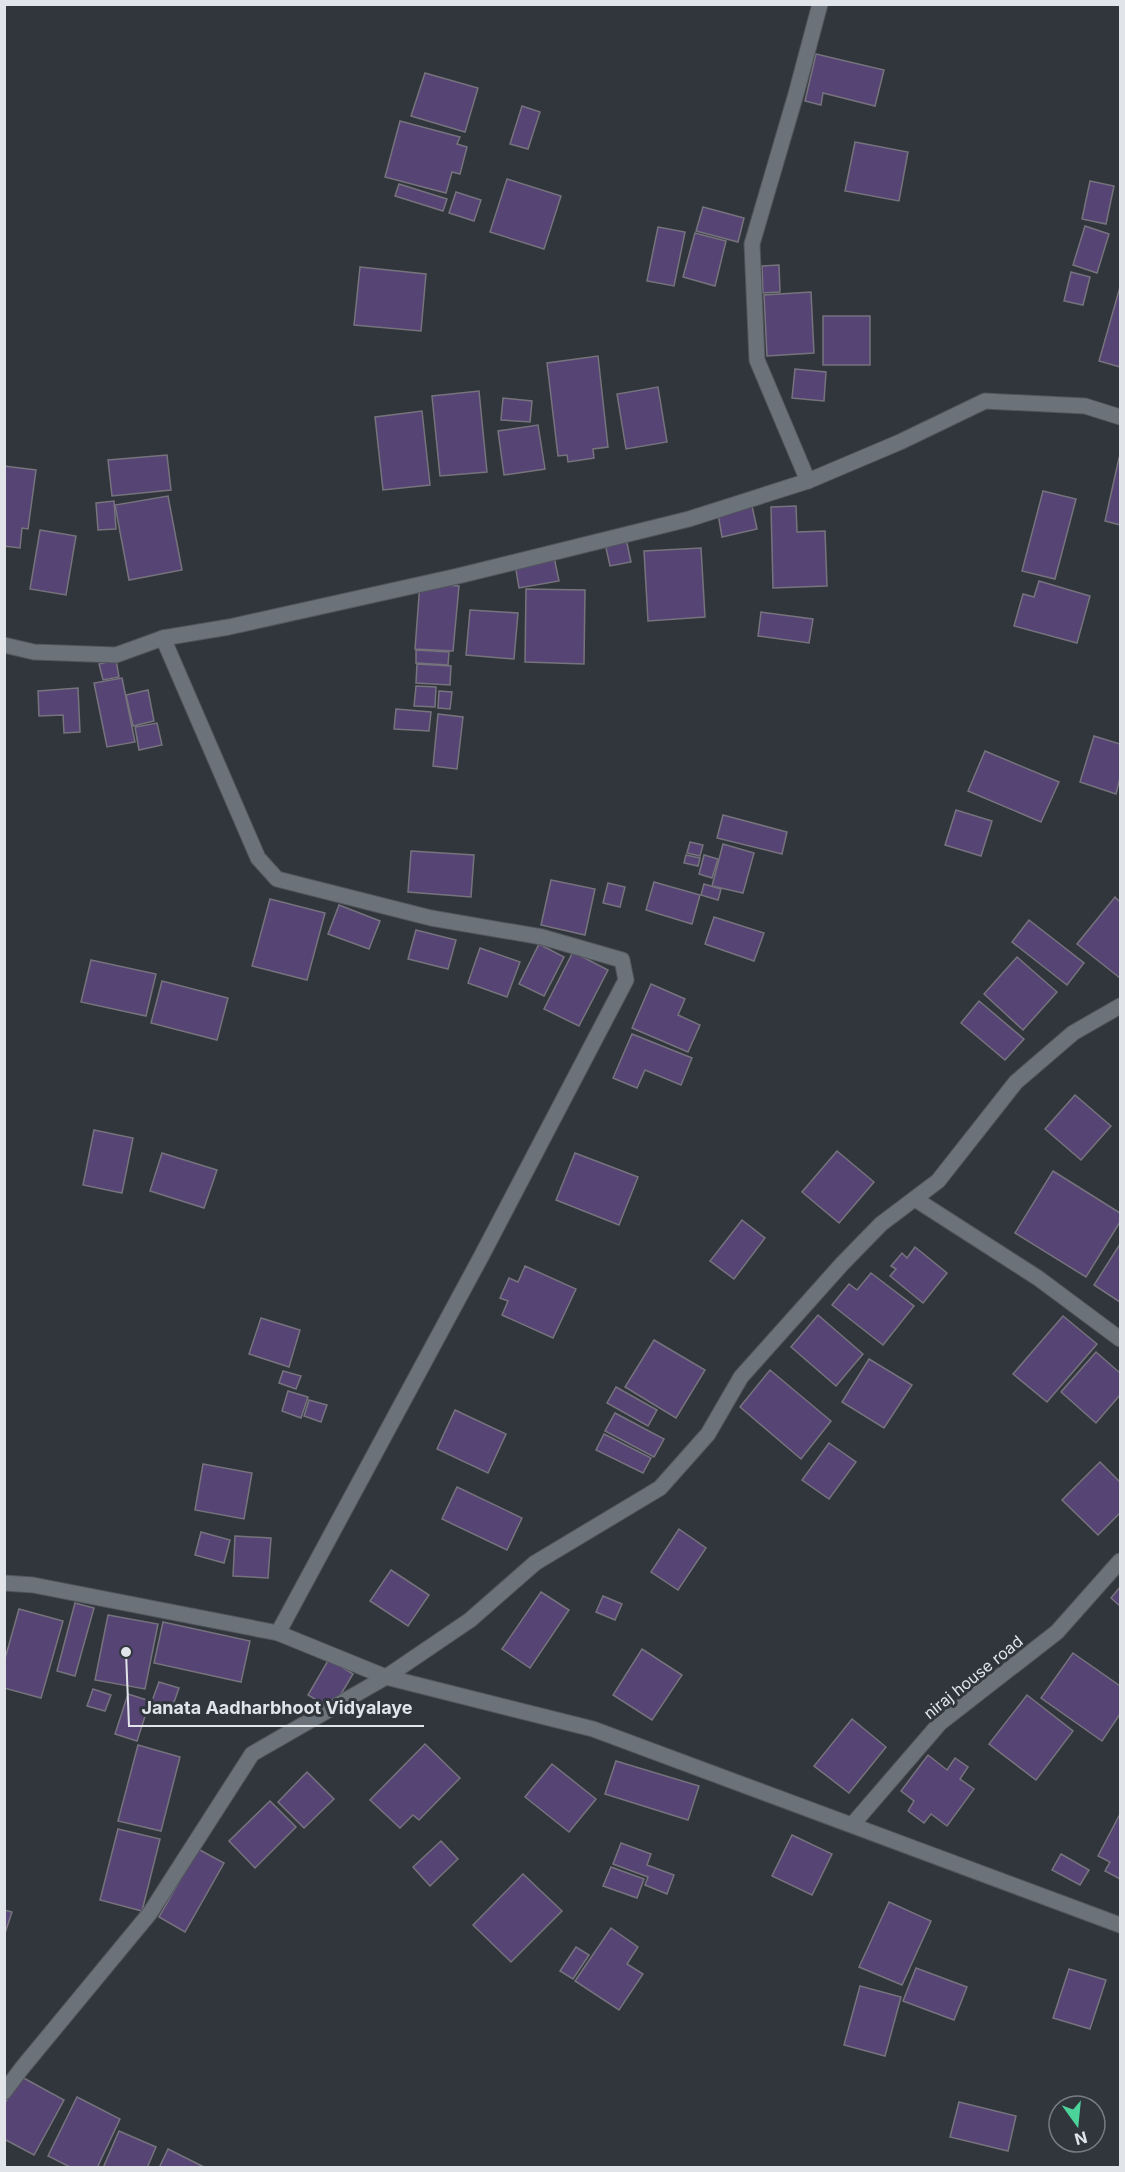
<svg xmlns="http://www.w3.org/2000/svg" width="1125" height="2172" font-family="Inter,sans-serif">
<rect width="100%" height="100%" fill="#31363d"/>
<!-- building -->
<g fill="#564574" stroke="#76737d" stroke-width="1.5">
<path d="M816,54L884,70L875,106L823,93L821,105L805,101Z"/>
<path d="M425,73L478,88L465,132L411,116Z"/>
<path d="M522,106L540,112L528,149L510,144Z"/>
<path d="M400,121L460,137L457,144L467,147L460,174L452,172L446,193L385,177Z"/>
<path d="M855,142L908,152L899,201L845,191Z"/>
<path d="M507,179L561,196L544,249L490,232Z"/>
<path d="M1090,181L1114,186L1106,224L1082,219Z"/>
<path d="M399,184L447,199L443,211L395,196Z"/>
<path d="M456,192L481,200L474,221L449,213Z"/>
<path d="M703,207L744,218L738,242L696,231Z"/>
<path d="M1085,226L1109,234L1097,273L1073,265Z"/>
<path d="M658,227L685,232L674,286L647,281Z"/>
<path d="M695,233L726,241L715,286L683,277Z"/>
<path d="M779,265L780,292L763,293L762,266Z"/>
<path d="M360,267L426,274L421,331L354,325Z"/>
<path d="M1071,272L1090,277L1083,305L1064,301Z"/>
<path d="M1120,287V367L1099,361Z"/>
<path d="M811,292L814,353L767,356L764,295Z"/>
<rect x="823" y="316" width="47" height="49"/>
<path d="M598,356L608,447L593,449L594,458L568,462L567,455L558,456L547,363Z"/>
<path d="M795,369L826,372L824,401L792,398Z"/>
<path d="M658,387L667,442L626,449L617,394Z"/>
<path d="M479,391L487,472L440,476L432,396Z"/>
<path d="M503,398L532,401L530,422L501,420Z"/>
<path d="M422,411L430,485L383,490L375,417Z"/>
<path d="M538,425L545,469L504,475L498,431Z"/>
<path d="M167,455L171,490L112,496L108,460Z"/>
<path d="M1119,458L1120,459V525L1105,521Z"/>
<path d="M4,466L36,470L28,529L22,528L20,548L4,546Z"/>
<path d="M1043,491L1076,499L1055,579L1022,571Z"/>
<path d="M168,496L182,570L129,580L115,505Z"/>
<path d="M114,501L116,529L98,530L96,503Z"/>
<path d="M752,506L757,529L722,537L718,514Z"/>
<path d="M796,506L797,532L825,531L827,586L773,588L771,507Z"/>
<path d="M40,530L76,536L66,595L30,589Z"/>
<path d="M625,534L631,562L610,566L604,539Z"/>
<path d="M701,548L705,617L648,621L644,551Z"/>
<path d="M554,557L559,581L519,588L515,564Z"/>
<path d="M1039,581L1090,596L1077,643L1014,626L1023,594L1034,597Z"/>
<path d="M420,583L459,586L453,651L415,649Z"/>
<path d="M526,589L585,590L584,664L525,662Z"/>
<path d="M470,610L518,613L514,659L466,655Z"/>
<path d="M761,612L813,619L809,643L758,636Z"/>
<path d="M416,650L449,652L448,665L416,663Z"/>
<path d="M116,660L119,677L103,680L99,664Z"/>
<path d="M417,664L451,666L450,685L416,683Z"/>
<path d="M122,678L135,742L107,747L94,683Z"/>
<path d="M416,686L436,687L435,707L414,706Z"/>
<path d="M78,688L80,732L64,733L63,715L39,716L38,691Z"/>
<path d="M148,690L154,721L133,726L126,695Z"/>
<path d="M439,691L452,692L450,709L438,708Z"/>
<path d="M396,709L431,712L429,731L394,729Z"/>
<path d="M438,714L463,717L457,769L433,766Z"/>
<path d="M157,723L162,745L139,750L135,727Z"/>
<path d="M1094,736L1120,744V778L1116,794L1080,782Z"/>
<path d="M985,751L1059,782L1041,822L968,791Z"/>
<path d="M956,810L992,821L981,856L945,845Z"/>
<path d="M723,815L787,832L782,854L717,838Z"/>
<path d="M690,842L703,845L700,856L687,853Z"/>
<path d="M723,844L754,853L743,893L712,886Z"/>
<path d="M411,851L474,855L471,897L408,892Z"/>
<path d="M686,855L700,858L698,866L684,863Z"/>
<path d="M704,855L718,859L712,878L699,874Z"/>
<path d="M551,880L595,889L585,935L541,925Z"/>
<path d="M654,882L700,895L692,924L646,910Z"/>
<path d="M608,883L625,887L620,907L603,903Z"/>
<path d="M704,884L721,889L718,900L701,895Z"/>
<path d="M1115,897L1120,902V978L1077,944Z"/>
<path d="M270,899L325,913L307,980L252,966Z"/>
<path d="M339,905L380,921L369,949L328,934Z"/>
<path d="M714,917L764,933L754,961L705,944Z"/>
<path d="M1029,920L1084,963L1067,985L1012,942Z"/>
<path d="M416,930L456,940L448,969L408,959Z"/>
<path d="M539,944L564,957L544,996L519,984Z"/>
<path d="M480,948L520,962L507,997L468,983Z"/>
<path d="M573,952L608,970L579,1026L544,1009Z"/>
<path d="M1017,957L1057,992L1023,1030L984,994Z"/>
<path d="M91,960L156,974L146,1016L81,1002Z"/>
<path d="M162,981L228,998L217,1040L151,1023Z"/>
<path d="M651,984L685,999L678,1015L700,1025L688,1052L632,1028Z"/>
<path d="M979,1001L1024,1039L1005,1060L961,1023Z"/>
<path d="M632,1034L692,1058L681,1085L645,1070L637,1088L613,1078Z"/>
<path d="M1075,1095L1111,1126L1081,1160L1045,1129Z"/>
<path d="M94,1130L133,1138L122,1193L83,1185Z"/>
<path d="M837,1151L874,1182L839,1223L802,1192Z"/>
<path d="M162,1153L217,1170L204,1208L150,1191Z"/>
<path d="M575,1153L638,1177L619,1225L556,1200Z"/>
<path d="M1053,1171L1120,1213V1222L1086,1277L1015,1233Z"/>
<path d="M742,1220L765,1238L734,1279L710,1261Z"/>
<path d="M1120,1244V1302L1094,1285Z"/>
<path d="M915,1247L947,1273L923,1303L890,1276L896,1269L891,1266L902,1253L907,1258Z"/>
<path d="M525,1266L576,1289L553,1338L502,1315L508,1301L500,1298L509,1278L518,1282Z"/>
<path d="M871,1273L914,1306L883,1345L832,1305L849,1284L857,1290Z"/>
<path d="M818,1315L863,1354L836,1386L791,1347Z"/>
<path d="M1063,1316L1097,1344L1047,1402L1013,1374Z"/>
<path d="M261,1318L300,1330L289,1367L249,1354Z"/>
<path d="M654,1340L705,1370L676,1418L625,1387Z"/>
<path d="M1096,1352L1120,1373V1395L1096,1423L1061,1392Z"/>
<path d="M869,1359L912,1385L884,1428L842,1402Z"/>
<path d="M770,1370L831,1421L801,1459L740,1407Z"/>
<path d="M283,1371L301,1376L296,1389L279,1383Z"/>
<path d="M616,1387L657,1410L648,1426L607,1403Z"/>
<path d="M288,1391L308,1397L301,1418L282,1411Z"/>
<path d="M309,1400L327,1405L321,1422L304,1416Z"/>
<path d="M455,1410L506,1434L488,1473L437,1449Z"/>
<path d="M615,1413L664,1439L654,1457L605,1431Z"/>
<path d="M604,1434L651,1458L643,1473L596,1450Z"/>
<path d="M829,1443L856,1462L829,1499L802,1480Z"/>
<path d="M1100,1462L1120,1482V1513L1098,1535L1062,1500Z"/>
<path d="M203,1464L252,1473L244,1519L195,1510Z"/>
<path d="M457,1487L522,1518L507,1550L442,1519Z"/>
<path d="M679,1529L706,1548L678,1590L651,1572Z"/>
<path d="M201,1532L230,1540L224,1563L195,1555Z"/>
<path d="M235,1536L271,1538L268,1578L233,1576Z"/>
<path d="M391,1570L429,1595L408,1626L370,1601Z"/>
<path d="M1120,1587V1606L1111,1598Z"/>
<path d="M541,1592L569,1610L530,1668L502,1649Z"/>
<path d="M603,1596L622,1604L615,1620L596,1612Z"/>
<path d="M75,1603L94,1608L75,1676L57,1671Z"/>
<path d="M19,1609L63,1621L41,1698L4,1688V1662Z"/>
<path d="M108,1615L158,1624L145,1689L95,1680Z"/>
<path d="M163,1622L250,1641L241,1682L154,1663Z"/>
<path d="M642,1649L682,1675L652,1720L613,1695Z"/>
<path d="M1073,1653L1120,1686V1714L1102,1741L1041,1698Z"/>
<path d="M329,1659L353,1674L332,1709L308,1695Z"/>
<path d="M159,1682L179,1688L172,1708L152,1701Z"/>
<path d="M93,1689L111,1695L105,1711L87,1706Z"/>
<path d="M128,1694L150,1701L137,1741L115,1734Z"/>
<path d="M1027,1695L1073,1731L1036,1780L989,1744Z"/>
<path d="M852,1719L886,1747L849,1793L814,1766Z"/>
<path d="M425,1744L460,1778L419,1820L413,1815L400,1828L370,1800Z"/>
<path d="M138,1745L180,1757L161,1831L118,1821Z"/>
<path d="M928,1755L947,1770L955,1758L968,1767L960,1779L974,1789L947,1826L931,1814L924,1823L908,1811L914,1801L901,1791Z"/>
<path d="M616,1761L699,1786L688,1820L605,1794Z"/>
<path d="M552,1764L596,1799L569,1832L525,1797Z"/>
<path d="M307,1772L334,1799L304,1828L278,1802Z"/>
<path d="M270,1801L296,1827L255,1868L229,1841Z"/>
<path d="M1120,1814V1879L1105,1871L1110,1862L1098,1856Z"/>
<path d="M118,1829L160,1839L142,1911L100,1900Z"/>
<path d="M792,1835L832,1854L812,1895L772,1876Z"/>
<path d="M441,1841L458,1859L430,1886L413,1867Z"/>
<path d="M621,1843L651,1854L647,1865L674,1875L667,1894L645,1885L648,1877L613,1864Z"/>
<path d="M198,1849L224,1863L185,1932L159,1917Z"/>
<path d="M1061,1854L1089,1870L1080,1885L1052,1870Z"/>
<path d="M611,1867L644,1879L637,1898L603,1886Z"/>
<path d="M523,1874L562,1911L511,1962L473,1925Z"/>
<path d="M889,1902L931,1921L902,1985L859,1967Z"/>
<path d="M4,1910L12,1912L4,1936Z"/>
<path d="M611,1928L638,1947L627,1964L643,1974L619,2010L575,1981Z"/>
<path d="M576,1947L589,1955L573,1979L560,1971Z"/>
<path d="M916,1968L967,1987L954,2020L903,2001Z"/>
<path d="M1069,1969L1106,1980L1090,2029L1053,2018Z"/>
<path d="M860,1986L901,1997L885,2056L844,2045Z"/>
<path d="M20,2076L64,2100L34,2155L4,2139V2105Z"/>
<path d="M77,2097L120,2119L97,2168H72L48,2156Z"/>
<path d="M959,2102L1016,2116L1008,2151L950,2137Z"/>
<path d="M119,2131L156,2147L147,2168H103Z"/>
<path d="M168,2149L206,2168H159Z"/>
</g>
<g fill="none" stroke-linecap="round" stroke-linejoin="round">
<!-- minor casing -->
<g stroke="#51555b" stroke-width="17">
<g id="minor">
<path d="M808,481L757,360L752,244L796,94L820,4"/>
<path d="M163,638L258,858L277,879L431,918L542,937L622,960L626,980L482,1255L278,1633"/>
<path d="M4,645L34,652L116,655L163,638L229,627L458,576L689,519L808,481L900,442L985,401L1085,406L1120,417"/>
<path d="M915,1199L1038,1278L1120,1339"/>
<path d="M4,1583L33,1585L278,1633L386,1677L593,1729L1120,1925"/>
<path d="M852,1825L940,1723L1057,1632L1120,1561"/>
<path d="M4,2092L22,2068L150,1913L252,1754L386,1677L470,1620L535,1563L660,1488L708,1434L741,1377L842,1264L881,1224L938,1181L1016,1082L1073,1033L1120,1006"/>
</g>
</g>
<!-- minor -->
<use href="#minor" stroke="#6c727a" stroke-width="15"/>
</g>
<g text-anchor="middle" stroke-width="6" stroke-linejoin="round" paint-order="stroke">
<!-- street labels -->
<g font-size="16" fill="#e1e4e9" stroke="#31363d">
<text transform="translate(973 1677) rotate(-39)" y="6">niraj house road</text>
</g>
</g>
<!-- callouts -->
<path fill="none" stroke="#e1e4e9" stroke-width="2" d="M126 1652L129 1726H424"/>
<circle fill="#e1e4e9" stroke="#31363d" stroke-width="2" cx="126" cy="1652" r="6"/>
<g font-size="18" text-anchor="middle" font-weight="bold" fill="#e1e4e9" stroke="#31363d" stroke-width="6" stroke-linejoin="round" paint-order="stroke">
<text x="277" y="1714">Janata Aadharbhoot Vidyalaye</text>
</g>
<!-- border -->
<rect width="1125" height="2172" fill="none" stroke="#e1e4e9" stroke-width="12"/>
<!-- north arrow -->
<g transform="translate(1077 2124) rotate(165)"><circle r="28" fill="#31363d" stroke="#777c82" stroke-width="1.5"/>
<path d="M0-4.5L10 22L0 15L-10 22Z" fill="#4cd39a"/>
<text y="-9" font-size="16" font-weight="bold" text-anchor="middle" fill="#e1e4e9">N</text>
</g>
</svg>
